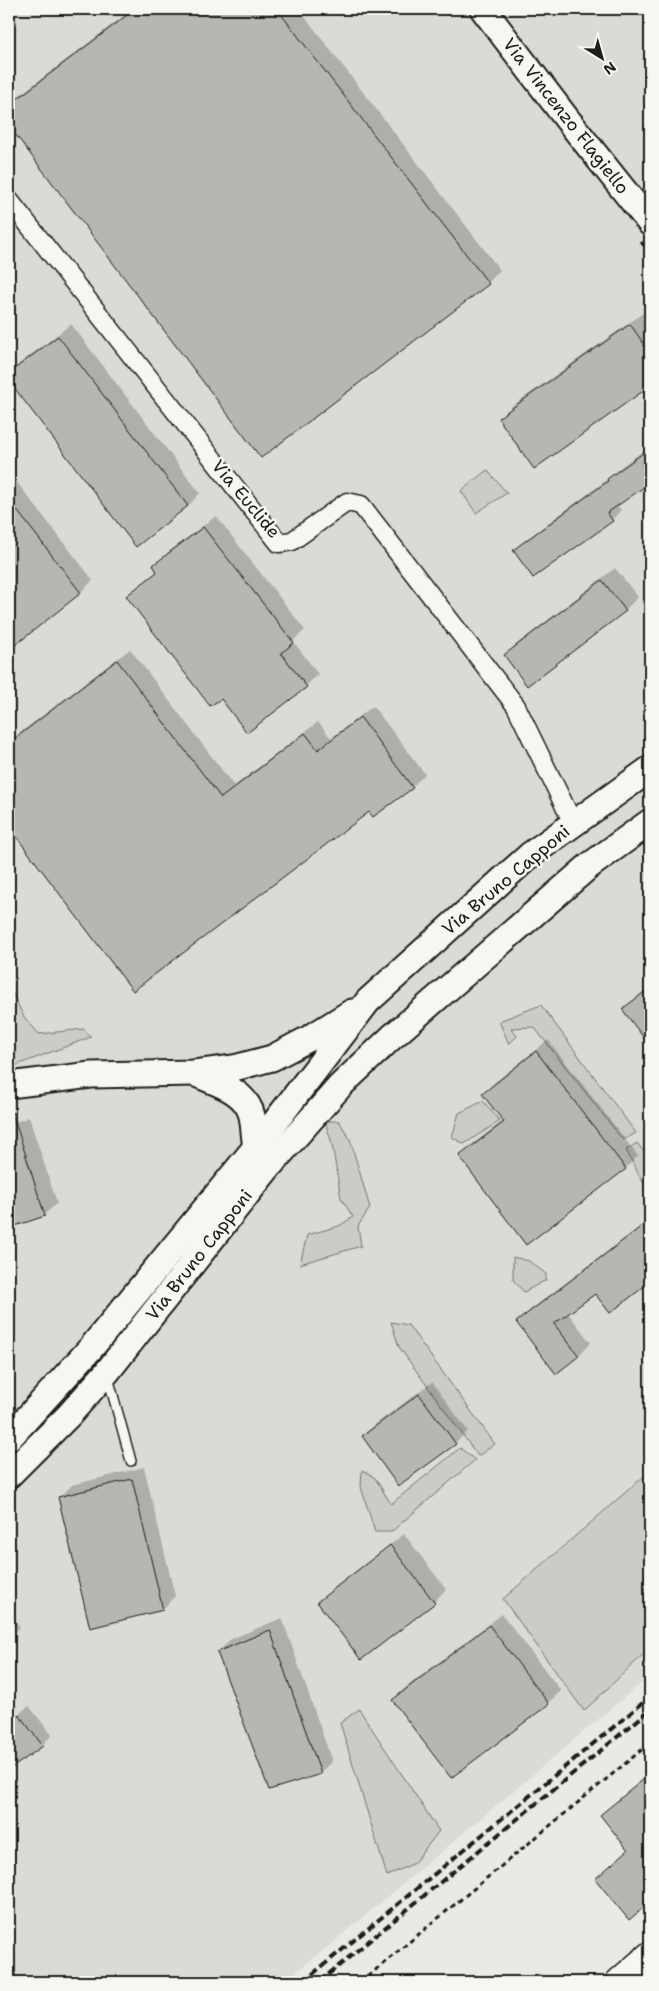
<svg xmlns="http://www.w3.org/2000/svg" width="659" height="1991" font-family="'Shantell Sans',sans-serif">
<rect width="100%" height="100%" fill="#e9e9e5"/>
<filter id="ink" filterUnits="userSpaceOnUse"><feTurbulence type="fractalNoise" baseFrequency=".02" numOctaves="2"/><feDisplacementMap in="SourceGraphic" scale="10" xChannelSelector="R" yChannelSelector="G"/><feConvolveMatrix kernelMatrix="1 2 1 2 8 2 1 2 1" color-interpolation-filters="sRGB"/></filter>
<g filter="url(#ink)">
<!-- built -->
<path fill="#dadad6" d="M9,9H650V1676L336,1940L283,1982H9Z"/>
<!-- green -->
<g fill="#cbcbc7" stroke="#747472">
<path d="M487,470L507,493L476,513L461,491Z"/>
<path d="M9,986L24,1017L39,1034L84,1029L91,1037L9,1068Z"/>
<path d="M541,1005L636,1133L623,1140L534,1027L511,1028L517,1036L509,1044L499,1021Z"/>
<path d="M483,1101L500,1121L464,1144L452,1137L459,1113Z"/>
<path d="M325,1121H339L350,1139L370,1208L358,1226L361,1246L300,1264L307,1235L339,1226L353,1217L341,1198L332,1144Z"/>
<path d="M637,1143L650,1159V1188L642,1181L626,1150Z"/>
<path d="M513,1257L529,1261L546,1274V1280L524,1292L513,1280Z"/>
<path d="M391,1322L408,1325L495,1444L478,1456L399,1347Z"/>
<path d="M460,1448L475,1460L391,1532H375L361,1487L362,1470L375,1478L391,1504Z"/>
<path d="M650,1471V1648L584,1711L503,1599Z"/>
<path d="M359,1709L439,1831L414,1863L387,1876L340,1723Z"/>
</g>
<!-- shadow -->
<g fill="#0003">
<path d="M133,9H299L500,270L488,283L261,456L9,124V104L13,100Z"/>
<path d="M643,313L650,323V385L534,467L500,418L512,406Z"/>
<path d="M71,324L200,493L188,506L136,545L9,379V374L19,364Z"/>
<path d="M650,446V481L617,505L621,510L612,520L514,550L524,541L608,479L618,469Z"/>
<path d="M9,472L93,580L81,592L9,648Z"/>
<path d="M216,516L305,630L293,641L318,674L306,686L222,698L128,596L158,570L155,565L167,553Z"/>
<path d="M615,568L638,597L625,610L528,684L505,655L518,643Z"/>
<path d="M130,649L234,786L318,722L331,738L373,706L425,774L412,787L373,816L369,810L133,989L9,825V741Z"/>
<path d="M650,986V1044L624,1009Z"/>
<path d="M548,1040L638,1156L626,1168L526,1243L460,1156L472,1144L504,1120L483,1094L495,1082Z"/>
<path d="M29,1117L57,1203L44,1215L9,1226V1124Z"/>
<path d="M650,1219V1280L610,1311L596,1292L568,1313L591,1343L578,1356L518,1322L530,1310Z"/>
<path d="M432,1382L468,1431L455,1443L363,1436L376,1424Z"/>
<path d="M144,1467L175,1596L163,1609L60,1497L72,1485Z"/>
<path d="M404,1534L446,1589L434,1602L319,1603L331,1590Z"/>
<path d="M9,1611L20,1627L9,1639Z"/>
<path d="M502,1614L561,1691L548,1703L452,1777L393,1700L406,1687Z"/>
<path d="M282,1618L332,1761L320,1773L218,1652L231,1639Z"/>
<path d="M29,1706L52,1735L42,1745L9,1768V1721Z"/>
<path d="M650,1775V1900L629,1919L630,1849L607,1810Z"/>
<path d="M34,1977L38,1982H27Z"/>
</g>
<!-- building -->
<g fill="#b6b6b3" stroke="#1c1c1c">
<path d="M135,9H277L489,284L261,458L9,126V105Z"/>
<path d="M630,324L650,353V386L534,469L498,418Z"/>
<path d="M58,336L188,506L136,547L9,381V373Z"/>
<path d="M650,448V483L607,513L613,521L533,578L513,550L608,481L607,479Z"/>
<path d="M9,500L81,593L9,650Z"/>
<path d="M203,527L294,643L281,653L307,687L247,733L221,699L210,706L126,596L157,572L153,565Z"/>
<path d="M602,580L626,611L527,686L504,655Z"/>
<path d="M117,660L221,798L305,733L318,750L360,717L413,788L373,817L369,812L133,991L9,827V743Z"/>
<path d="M650,988V1046L622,1009Z"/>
<path d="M536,1051L626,1169L526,1245L459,1156L504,1122L482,1094Z"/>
<path d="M12,1112L45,1216L9,1228V1113Z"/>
<path d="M650,1220V1282L610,1313L595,1294L554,1324L579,1356L556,1374L516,1322Z"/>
<path d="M419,1394L456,1444L398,1486L362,1436Z"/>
<path d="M132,1479L163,1610L90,1628L58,1497Z"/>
<path d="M390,1545L435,1603L361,1660L317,1602Z"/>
<path d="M489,1625L549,1704L451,1778L392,1700Z"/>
<path d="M270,1630L321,1774L269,1790L217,1652Z"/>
<path d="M19,1715L43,1746L9,1770V1722Z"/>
<path d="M650,1774V1902L629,1920L595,1879L628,1850L600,1815Z"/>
</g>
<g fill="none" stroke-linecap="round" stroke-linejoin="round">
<!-- lane casing -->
<g stroke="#1c1c1c" stroke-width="12">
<path id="lane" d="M108,1377L131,1461"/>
</g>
<!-- street casing -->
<g stroke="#1c1c1c" stroke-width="21">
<path id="street" d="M9,200L279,543L292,541L347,502L361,505L516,706L573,823"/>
</g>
<!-- secondary casing -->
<g stroke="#1c1c1c" stroke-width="29">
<g id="secondary">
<path d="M483,9L567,119L650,223"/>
<path d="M194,1073C216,1083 246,1090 252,1116C254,1126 254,1137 256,1147"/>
<path d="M9,1085L91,1075L194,1073L234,1068L272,1058L310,1038L352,1012"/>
<path d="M9,1438L91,1348L256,1147L368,1001L530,855L650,769"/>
<path d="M9,1475L69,1415L107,1372L266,1170L341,1085L392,1037L589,866L650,822"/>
</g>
</g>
<!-- highway casing -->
<g stroke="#1c1c1c" stroke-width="31">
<path id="highway" d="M620,1982L650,1956"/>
</g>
<!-- path -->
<g stroke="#1c1c1c" stroke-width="3" stroke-dasharray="5 4" stroke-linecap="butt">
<path d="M641,242L650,253"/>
<path d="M361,1982L650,1743"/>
</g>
<!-- lane -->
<use href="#lane" stroke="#f6f6f2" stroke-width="9"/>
<!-- street -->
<use href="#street" stroke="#f6f6f2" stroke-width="18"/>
<!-- secondary -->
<use href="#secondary" stroke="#f6f6f2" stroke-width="25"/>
<!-- highway -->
<use href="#highway" stroke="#f6f6f2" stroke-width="28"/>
<!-- rail -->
<g stroke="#1c1c1c" stroke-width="4" stroke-dasharray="8 4" stroke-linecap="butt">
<path d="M303,1982L650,1697"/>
<path d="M319,1982L650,1710"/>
</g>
</g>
</g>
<g text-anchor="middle" stroke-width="5" stroke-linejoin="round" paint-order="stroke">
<!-- street labels -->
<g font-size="18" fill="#1c1c1c" stroke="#f6f6f2">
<text transform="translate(566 116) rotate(52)" y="6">Via Vincenzo Flagiello</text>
<text transform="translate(246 499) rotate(50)" y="6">Via Euclide</text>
<text transform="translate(506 880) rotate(-40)" y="6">Via Bruno Capponi</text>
<text transform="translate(199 1255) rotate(-52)" y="6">Via Bruno Capponi</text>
</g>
</g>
<!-- margin -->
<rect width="659" height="1991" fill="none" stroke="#f6f6f2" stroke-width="30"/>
<rect x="15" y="15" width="629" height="1961" fill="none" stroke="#1c1c1c" stroke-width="2" filter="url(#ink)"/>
<!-- north arrow -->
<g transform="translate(602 58) rotate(143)" stroke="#f6f6f2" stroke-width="4" paint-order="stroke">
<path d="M0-4L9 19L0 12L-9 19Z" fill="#1c1c1c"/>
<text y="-8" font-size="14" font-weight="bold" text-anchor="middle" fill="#1c1c1c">N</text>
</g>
</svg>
